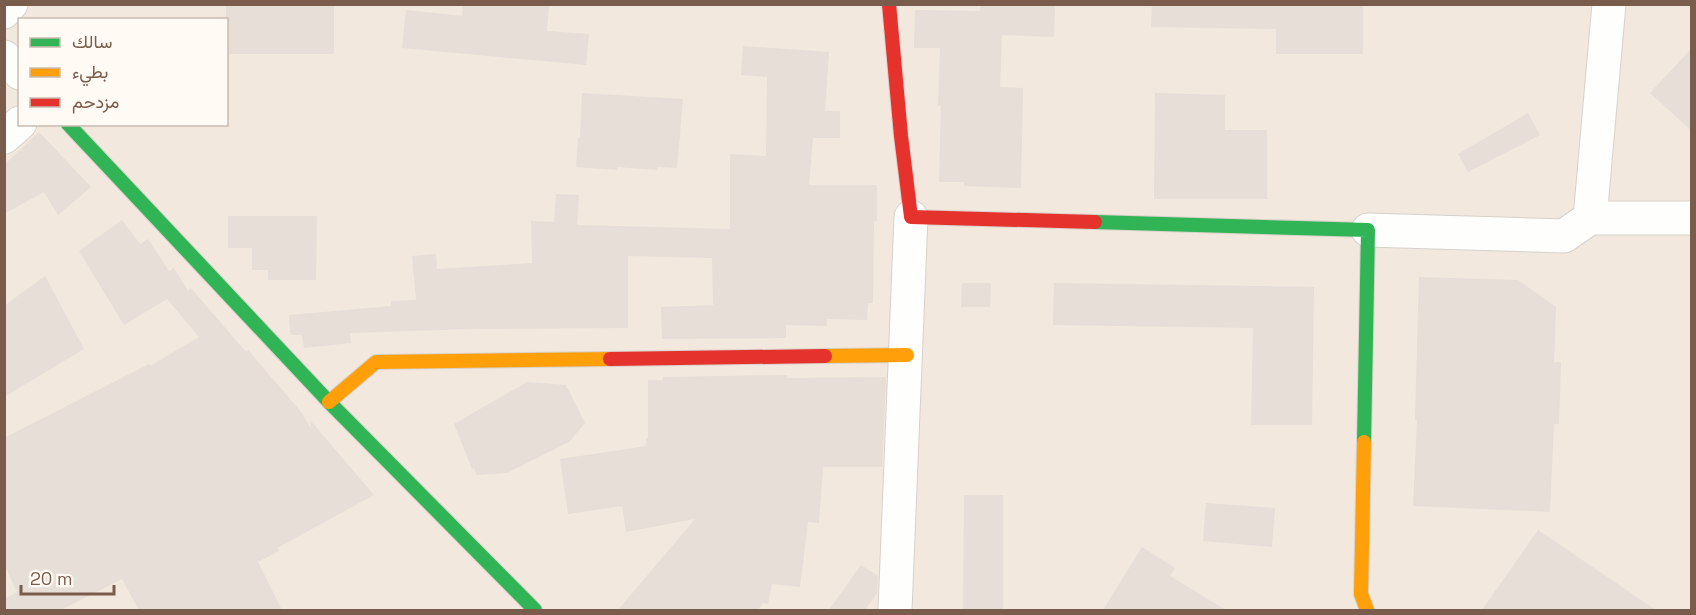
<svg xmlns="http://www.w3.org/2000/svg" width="1696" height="615" font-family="'Space Grotesk',Vazirmatn,sans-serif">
<rect width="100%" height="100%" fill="#f9f5f0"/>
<!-- residential -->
<path fill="#f2e8de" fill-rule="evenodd" d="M5,5H1691V610H5ZM20,20H226V124H20Z"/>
<!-- building -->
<g fill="#e6ded7">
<rect x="226" y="4" width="108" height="50"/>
<path d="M463,4H549L547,31L589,34L586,65L402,48L406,10L462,16Z"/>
<path d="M981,4H1055L1054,37L1002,35L1000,87L1023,88L1021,188L964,186V182H939L941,106H938L940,48H914L915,10L980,11Z"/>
<path d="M1152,4H1363V54H1276V29L1151,27Z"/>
<path d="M743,46L829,52L825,111H840V138H813L809,185H877V221H874L873,303H868L867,320L827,319V326L786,325V338L662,339L661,307L713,305L712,258L628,256V328L470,329L350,333L351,343L304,348L302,335H292L290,333L289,315L391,306V301L416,300L412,256L436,254L437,269L532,263L531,221L554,222L556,194L579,195L577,225L730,229V154L766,156L767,77L741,75Z"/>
<path d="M1692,48V131L1650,93Z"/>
<path d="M582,93L683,99L677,168L657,167V170L617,167V170L576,167L578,137L580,138Z"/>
<path d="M1155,93L1225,95V130H1267V199H1154Z"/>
<path d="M1528,113L1540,135L1468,172L1458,154Z"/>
<path d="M39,132L91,187L58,215L44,192L4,214V165Z"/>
<path d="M228,216H317L316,280H268V270H252V248H228Z"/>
<path d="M122,220L140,244L148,239L169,271L174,268L188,291L191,288L246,352L248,350L302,413L311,429L310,420L374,495L277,548L279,551L258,562L282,610H139L122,579L61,610H4V599L17,592L4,564V438L149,364L150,366L199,337L167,299L124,325L79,251Z"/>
<path d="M45,276L84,349L4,397V306Z"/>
<path d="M1419,277L1518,280L1556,307L1554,362H1561L1559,424H1554L1550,512L1413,506L1417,420H1415Z"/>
<path d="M962,283H991L990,307H961Z"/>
<path d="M1054,283L1314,287L1312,425H1251L1253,328L1053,325Z"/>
<path d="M787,375V378L886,377L882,467H823L819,523L808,522L800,587L772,584L768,604L763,603L758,610H618L695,519L626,532L622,506L568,514L560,459L646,446V438H648V380H663V377Z"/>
<path d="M527,382L566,385L585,423L569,442L507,473L477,475L474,468L472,469L454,424Z"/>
<path d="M964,495H1003V610H963Z"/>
<path d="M1206,503L1275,508L1272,547L1203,541Z"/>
<path d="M1538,530L1656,610H1482Z"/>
<path d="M1142,547L1175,568L1170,576L1226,610H1103Z"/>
<path d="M861,565L878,576L877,593L865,610H829Z"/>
</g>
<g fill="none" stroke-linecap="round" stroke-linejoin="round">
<!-- street casing -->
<g stroke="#d7d1cb" stroke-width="35">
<g id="street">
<path d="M4,12L11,4"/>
<path d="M4,57L20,73"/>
<path d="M4,137L20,123"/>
<path d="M1590,218H1692"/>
<path d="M1368,230L1564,236L1590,218L1609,4"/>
<path d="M895,610L911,217"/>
</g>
</g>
<!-- fast casing -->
<g stroke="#d9d2cb" stroke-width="16">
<g id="fast">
<path d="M68,124L329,402L535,610"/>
<path d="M1095,222L1368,230L1364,442"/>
</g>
</g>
<!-- slow casing -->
<g stroke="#d9d2cb" stroke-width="16">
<g id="slow">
<path d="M825,356L907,355"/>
<path d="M329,402L376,362L610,359"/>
<path d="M1364,442L1361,594L1367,610"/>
</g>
</g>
<!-- jam casing -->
<g stroke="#d9d2cb" stroke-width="16">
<g id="jam">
<path d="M889,4L901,136L911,217L1095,222"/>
<path d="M610,359L825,356"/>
</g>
</g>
<!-- street -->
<use href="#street" stroke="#fefefd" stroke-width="33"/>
<!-- fast -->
<use href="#fast" stroke="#30b455" stroke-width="14"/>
<!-- slow -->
<use href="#slow" stroke="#ff9f0a" stroke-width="14"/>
<!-- jam -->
<use href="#jam" stroke="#e5322d" stroke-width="14"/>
</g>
<!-- border -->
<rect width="1696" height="615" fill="none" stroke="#7a5c4d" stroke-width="12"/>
<!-- legend -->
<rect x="18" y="18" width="210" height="108" fill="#fffaf3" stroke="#cabbb1" stroke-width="1.5"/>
<rect x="30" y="38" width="30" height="9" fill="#30b455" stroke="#cabbb1" stroke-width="1.5"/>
<text x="72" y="48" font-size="18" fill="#7a5c4d">سالك</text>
<rect x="30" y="68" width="30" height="9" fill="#ff9f0a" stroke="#cabbb1" stroke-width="1.5"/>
<text x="72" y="78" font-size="18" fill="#7a5c4d">بطيء</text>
<rect x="30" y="98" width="30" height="9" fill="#e5322d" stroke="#cabbb1" stroke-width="1.5"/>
<text x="72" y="108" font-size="18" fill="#7a5c4d">مزدحم</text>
<!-- scale -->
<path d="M21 585v9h93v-9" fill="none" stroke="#7a5c4d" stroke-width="3"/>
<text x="30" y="585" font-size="18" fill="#7a5c4d" stroke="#fffaf3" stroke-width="4.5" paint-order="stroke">20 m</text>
</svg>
